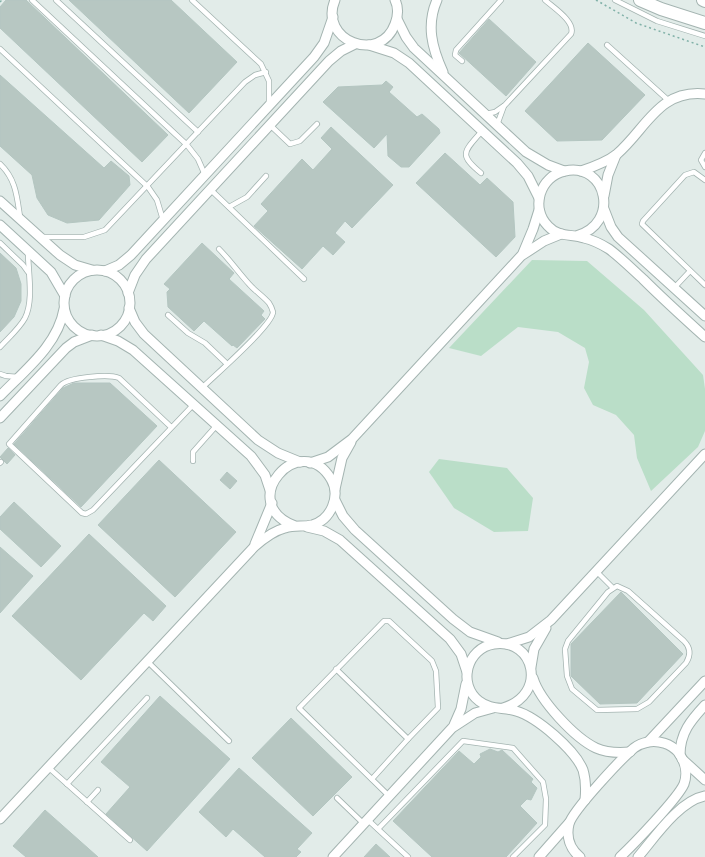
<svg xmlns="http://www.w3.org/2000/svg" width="705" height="857" font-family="Roboto,sans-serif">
<rect width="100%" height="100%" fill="#e2ece9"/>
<!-- green -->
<g fill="#badec8">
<path d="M532,260L587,261L644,310L703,375L705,389V431L698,447L651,491L637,458L634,435L616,415L593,405L584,388L589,362L585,348L558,332L518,327L481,356L449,348Z"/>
<path d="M439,459L507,468L533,498L528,531L494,532L454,508L429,472Z"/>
</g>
<!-- building -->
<g fill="#b7c7c2" stroke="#b4c6c1">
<path d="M6,0H26L168,135L142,162L0,28V7Z"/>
<path d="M69,0H171L237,62L189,113Z"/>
<path d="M489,19L536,62L506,96L459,53Z"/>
<path d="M588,43L645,95L602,140L557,141L525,111Z"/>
<path d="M0,75L104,168L111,161L129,176L130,185L99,220L67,223L48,215L37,198L32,175L0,146Z"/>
<path d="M386,81L393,87L389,92L417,117L422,114L439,129L440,133L409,167H401L388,156L387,134L374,148L323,102L338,87L382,85Z"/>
<path d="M331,127L393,185L352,228L345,221L335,233L345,242L333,255L323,246L302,269L254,226L268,211L261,204L302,159L313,170L332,149L321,138Z"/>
<path d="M445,153L480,185L487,178L513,202L515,237L496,257L416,183Z"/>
<path d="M202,243L234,273L229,279L264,311L261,315L265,319L237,348L233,345L232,346L204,321L194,331L168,307L167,292L170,289L164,284Z"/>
<path d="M0,253L16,268L21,284V301L14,317L0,332Z"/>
<path d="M74,383H110L157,426L81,507L14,444L63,388Z"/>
<path d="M8,448L15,455L7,464L0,457Z"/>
<path d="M159,460L236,532L175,597L98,525Z"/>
<path d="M227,472L237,481L230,489L220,480Z"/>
<path d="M14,502L61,546L41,567L0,529V517Z"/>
<path d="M89,534L166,606L153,621L144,613L81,680L12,616Z"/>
<path d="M0,547L33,576L0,613Z"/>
<path d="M621,592L683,654L637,703L600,704L571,676V644Z"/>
<path d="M160,696L230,759L147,851L106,814L130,787L101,762Z"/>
<path d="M291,718L352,777L313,816L252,758Z"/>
<path d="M490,749L498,752L502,750L533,779L531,782L537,788L531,800L527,799L520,806L537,823L506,857H432L393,821L459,751L474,764L481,757L480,754Z"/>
<path d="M239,768L312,833L297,849L301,852L296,857H265L233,829L226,837L199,812Z"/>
<path d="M45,810L98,857H26L13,846Z"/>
<path d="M376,844L390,857H364Z"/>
</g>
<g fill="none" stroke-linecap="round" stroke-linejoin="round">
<!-- service casing -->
<g stroke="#a4b4b1" stroke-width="6">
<g id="service">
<path d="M32,0L187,145L198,159L205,175"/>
<path d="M56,0L198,132"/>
<path d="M192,0L261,64L269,81V104"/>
<path d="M615,0L657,21L705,36"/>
<path d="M607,45L669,101"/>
<path d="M0,49L148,187L157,200L163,220"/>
<path d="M462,61L455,55L456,50L501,0"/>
<path d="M486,114L495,112L505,105L571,34C576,22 554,8 545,0"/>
<path d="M270,125L290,144L300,141L317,124"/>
<path d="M497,125L504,106"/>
<path d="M705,153L701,160L705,167"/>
<path d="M0,164C16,179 17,197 20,217"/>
<path d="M481,173C458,154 464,152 482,131"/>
<path d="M705,180L694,172L685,175L643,221L642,224L705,285"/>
<path d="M211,190L304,279"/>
<path d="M229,207L247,197L266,176"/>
<path d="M40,237H84L105,230L245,82L255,75L266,72"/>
<path d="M0,243L23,265L28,272"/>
<path d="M674,288L690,271"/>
<path d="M168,315L188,333L205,343L226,363"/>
<path d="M0,347C8,338 19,329 25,318C34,300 28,272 28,252"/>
<path d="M0,374L6,376L18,377"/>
<path d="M202,388C214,376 273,325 273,312C272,308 271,306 269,303C263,296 255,291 249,284C238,272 230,260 219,249"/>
<path d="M171,427L119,378C109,374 69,377 61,385L9,444L82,513L86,514L93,510L194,404"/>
<path d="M193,461V452L217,425"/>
<path d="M0,463L1,462"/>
<path d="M596,571L613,588"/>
<path d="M617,586L628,591L684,641C691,648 691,655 686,663L649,702L637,709L597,710L572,689L567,676L565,649L568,641L608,592Z"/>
<path d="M147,661L229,741"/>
<path d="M336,669L408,739L372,779"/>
<path d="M48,767L130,840"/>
<path d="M67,784L147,698"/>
<path d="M389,796L299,708L384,621H389L432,661L436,671L438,708L408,739"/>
<path d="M337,798L364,824"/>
<path d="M87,802L98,790"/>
<path d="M368,820L408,857"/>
<path d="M378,829L463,741L513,748L543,782L546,799L545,825L513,857"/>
</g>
</g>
<!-- minor casing -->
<g stroke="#a4b4b1" stroke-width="11">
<g id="minor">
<path d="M335,0C318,40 380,65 395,24C398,16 399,8 395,0"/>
<path d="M437,0C426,25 432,48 443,72"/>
<path d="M397,19L406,37L414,48L526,152L548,165L564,171"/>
<path d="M369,45L394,53L409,63L517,163L528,176L539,198"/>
<path d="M581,171C593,167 607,162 617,154C646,129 659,89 705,94"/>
<path d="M604,196L608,175L616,155"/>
<path d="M0,201L60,255L75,265L92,270"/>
<path d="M604,209L611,227L618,237L705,316"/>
<path d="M0,225L51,272L65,296"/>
<path d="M576,236C621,224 607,162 565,171C540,176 530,208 548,226C558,237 571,234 584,238C593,240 601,244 609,249C621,258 632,269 643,279C663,299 684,318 705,337"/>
<path d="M523,253L533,229L539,210"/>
<circle cx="97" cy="303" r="33"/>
<path d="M105,271L119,265L131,255L314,57L324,43L333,17"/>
<path d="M128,293L135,275L146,259L329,61L341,51L355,44"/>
<path d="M129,308L135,322L144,334L258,440L278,453L300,462"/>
<path d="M101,335L118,341L133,350L251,456L265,475L270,490"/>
<path d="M0,396C24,371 58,345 64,309"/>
<path d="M0,418L66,348L74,342L92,335"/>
<path d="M310,463L328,457L352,439L521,256L544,241L561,234"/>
<path d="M335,489L342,458L351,442"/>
<path d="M335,500L343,516L355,530L453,619L470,632L498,642"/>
<path d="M307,527L324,531L340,540L450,639L461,654L467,672"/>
<path d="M255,544L272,503"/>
<path d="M507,644L529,637L551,620L705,454"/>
<path d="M531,667L534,649L546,628"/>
<path d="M533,678C540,701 575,738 596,748C607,753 618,753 630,752"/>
<path d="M503,708C548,695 535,638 494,644C467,648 457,684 479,701C490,710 503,707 516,711C537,717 575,750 583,770C586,780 586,790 585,800"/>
<path d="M454,725L461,709L466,684"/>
<path d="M648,742L705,681"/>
<path d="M680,755C680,733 691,720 705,705"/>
<path d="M682,759L705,780"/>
<path d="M0,819L254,547C263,539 273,531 285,528C294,525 303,527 312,525C331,520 341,496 331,479C300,428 234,503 295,526"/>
<path d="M333,857L452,728L475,713L493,708"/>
<path d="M539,857L569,823"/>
<path d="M580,857C570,849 566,837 569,824C573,810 621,759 634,748C638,745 643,743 648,742C659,740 671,744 678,752C685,761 688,773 684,784C678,798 633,845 620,857"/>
<path d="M638,857C655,837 679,801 705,796"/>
</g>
</g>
<!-- tertiary casing -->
<g stroke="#a4b4b1" stroke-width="14">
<g id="tertiary">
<path d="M640,0L661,9L705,23"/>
<path d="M703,0L705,1"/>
</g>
</g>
<!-- path -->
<g stroke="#81b1a8" stroke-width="1.5" stroke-dasharray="2 3" stroke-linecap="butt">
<path d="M596,0L636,23L705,47"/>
<path d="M0,2L2,0"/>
</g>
<!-- service -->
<use href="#service" stroke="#fff" stroke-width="4.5"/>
<!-- minor -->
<use href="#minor" stroke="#fff" stroke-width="9"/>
<!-- tertiary -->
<use href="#tertiary" stroke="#fff" stroke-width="12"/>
</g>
</svg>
